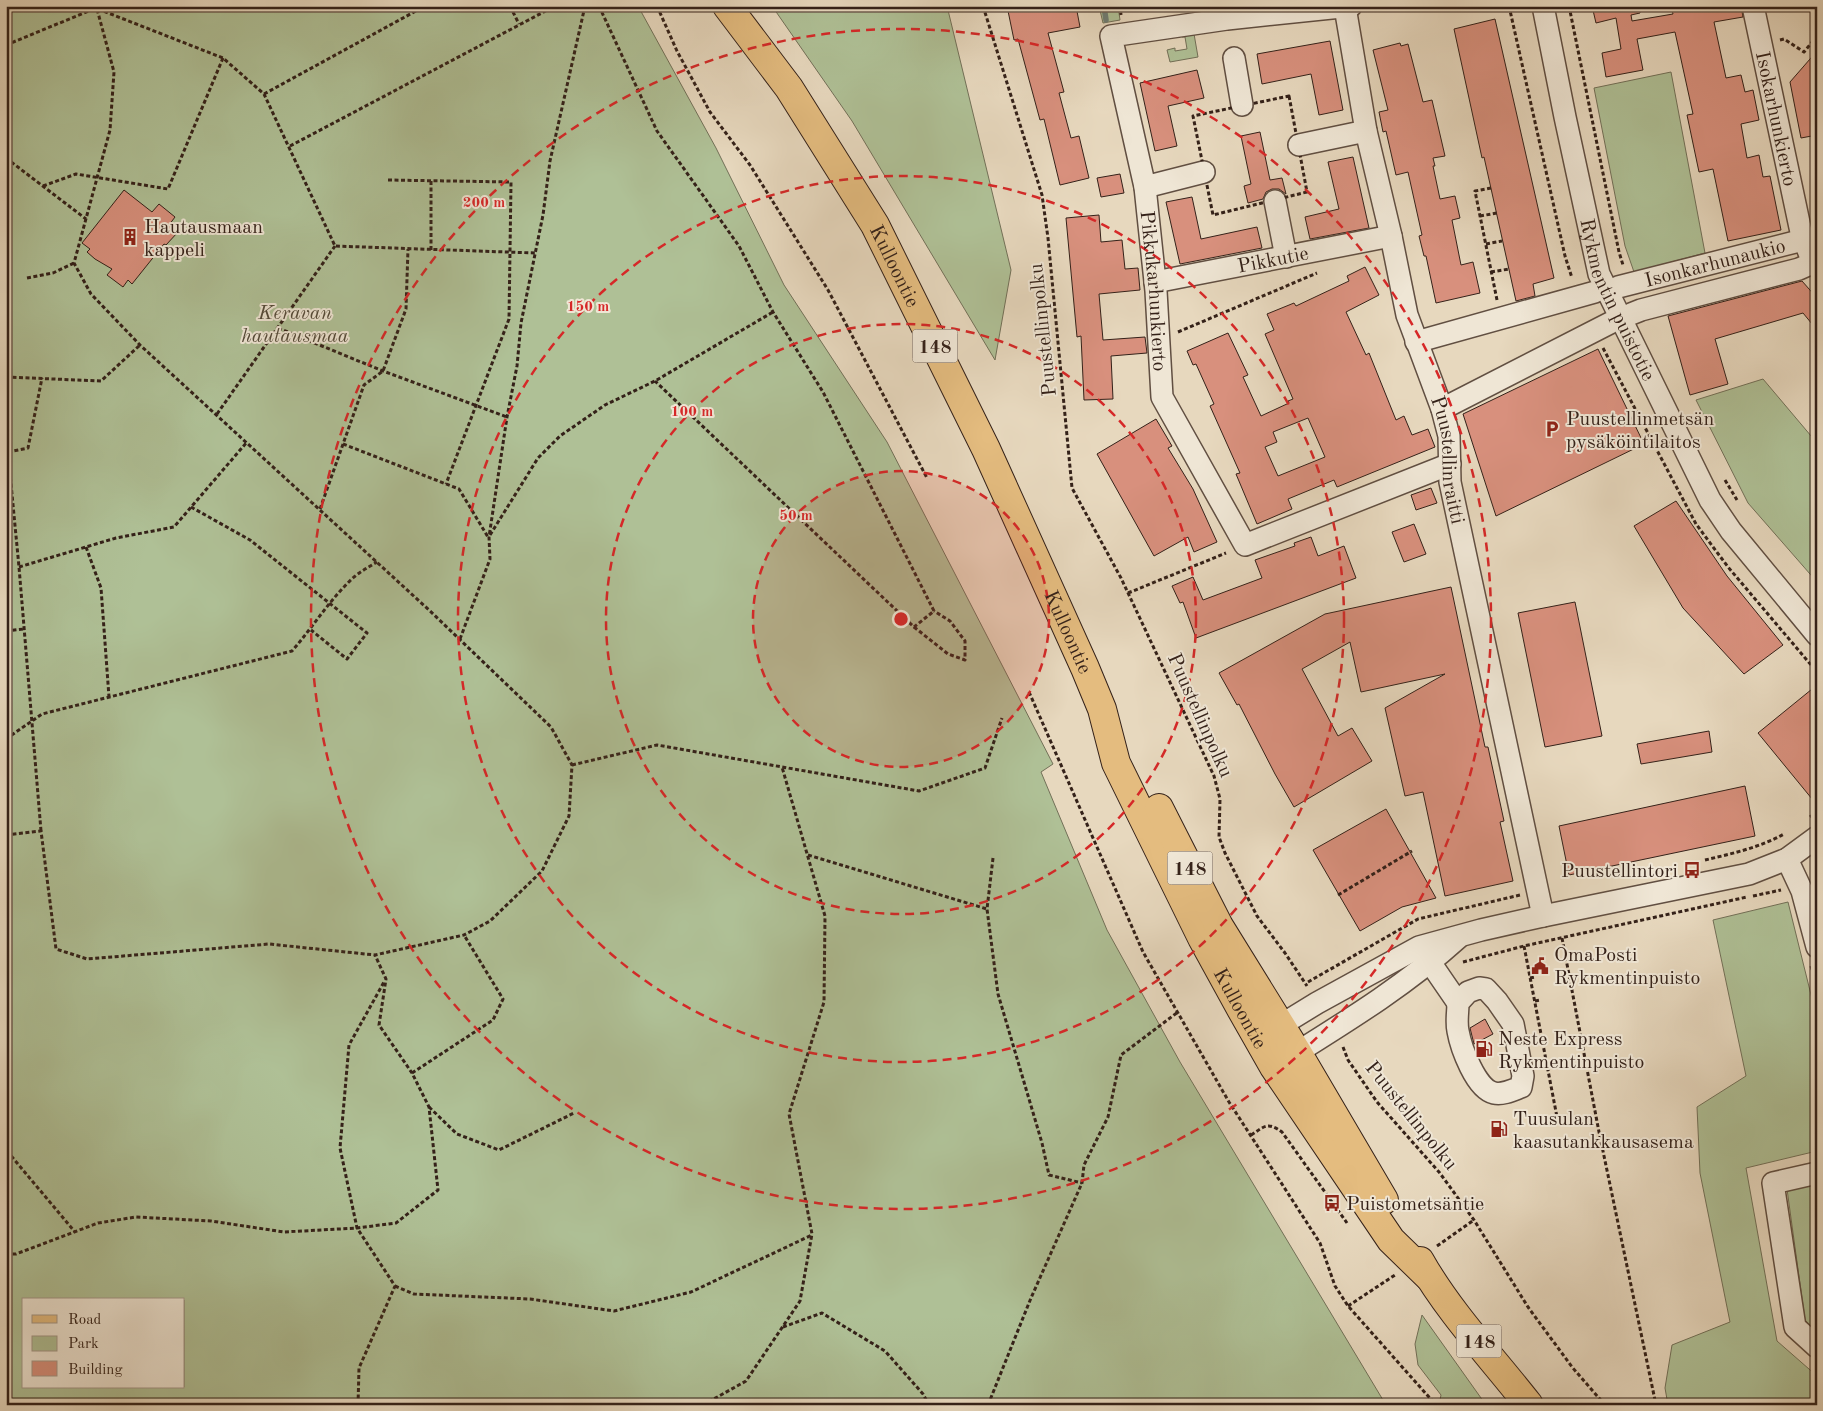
<svg xmlns="http://www.w3.org/2000/svg" width="1823" height="1411" font-family="'Old Standard TT',serif">
<rect width="100%" height="100%" fill="#e7d8be"/>
<filter id="stains"><feTurbulence type="fractalNoise" baseFrequency=".004" numOctaves="4"/><feColorMatrix values="0 0 0 0 .2 0 0 0 0 .09 0 0 0 0 .02 0 0 0 .5 -.17"/></filter>
<radialGradient id="worn" r=".72"><stop offset=".6" stop-color="#630" stop-opacity="0"/><stop offset="1" stop-color="#630" stop-opacity=".3"/></radialGradient>
<!-- green -->
<g fill="#afc096" stroke="#727058" fill-rule="evenodd">
<path d="M6,6H638L716,148L784,285L887,442L1053,764L1041,772L1107,930L1180,1062L1386,1405H6ZM24,1300H184V1387H24Z"/>
<path d="M772,6H947L1011,270L995,360L852,121Z"/>
<path d="M1099,6H1118L1120,20L1103,23Z"/>
<path d="M1193,28L1198,57L1170,62L1167,50L1175,48V51L1187,49L1185,37H1182L1180,31Z"/>
<path d="M1671,72L1705,253L1634,272L1625,246L1594,88Z"/>
<path d="M1763,379L1817,443V582L1748,503L1696,400Z"/>
<path d="M1788,902L1817,1019V1151L1746,1168L1777,1341L1817,1376V1405H1668L1665,1388L1672,1345L1730,1322L1700,1173L1697,1107L1746,1076L1713,920Z"/>
<path d="M1817,1182V1332L1805,1320L1787,1189Z"/>
<path d="M1422,1315L1486,1405H1439L1441,1395L1418,1365L1415,1344Z"/>
</g>
<g fill="none" stroke-linecap="round" stroke-linejoin="round">
<!-- stream -->
<path stroke="#6f7d74" stroke-width="5.5" d="M1104,6L1106,20"/>
</g>
<!-- building -->
<g fill="#d8907d" stroke="#342119" fill-rule="evenodd">
<path d="M1007,6H1076L1080,27L1048,33L1064,92L1059,93L1071,138L1079,136L1089,178L1060,185L1044,119L1040,120L1018,39L1014,40Z"/>
<path d="M1592,6H1640V13L1631,15L1632,21L1673,14L1671,6H1741L1743,17L1714,22L1726,78L1741,75L1745,92L1753,90L1759,120L1741,124L1747,158L1759,155L1763,177L1770,176L1781,230L1728,241L1713,169L1699,172L1687,115L1693,114L1675,32L1637,39L1643,70L1606,77L1602,53L1621,49L1616,18L1596,23Z"/>
<path d="M1495,19L1554,278L1533,284L1535,296L1516,301L1484,157L1482,158L1454,29Z"/>
<path d="M1330,41L1343,110L1319,115L1311,74L1262,84L1257,54Z"/>
<path d="M1400,43L1401,46L1408,44L1423,102L1432,100L1445,156L1433,158L1435,166H1433L1440,199L1455,196L1460,218L1452,220L1461,265L1473,262L1480,293L1436,303L1426,256H1424L1419,236L1422,235L1408,172L1396,175L1386,131L1383,132L1379,112L1388,110L1373,50Z"/>
<path d="M1817,51V135L1801,138L1790,82Z"/>
<path d="M1197,70L1204,98L1168,106L1177,146L1155,151L1140,83Z"/>
<path d="M1260,132L1270,180L1282,178L1286,194L1279,189H1272L1266,192L1263,199L1248,203L1244,186L1251,184L1241,136Z"/>
<path d="M1353,157L1369,228L1310,239L1305,217L1339,209L1328,162Z"/>
<path d="M1120,174L1124,193L1101,197L1097,178Z"/>
<path d="M124,190L152,212L159,204L175,217L169,225L178,232L166,245L164,244L132,284L128,280L123,287L107,275L112,269L95,259L87,252L90,249L82,243Z"/>
<path d="M1192,197L1201,239L1257,227L1262,248L1180,264L1166,202Z"/>
<path d="M1099,215L1101,242L1122,240L1125,269L1138,268L1140,290L1099,294L1103,340L1145,337L1147,353L1111,356L1113,399L1084,400L1081,336L1077,337L1066,218Z"/>
<path d="M1365,267L1379,295L1346,312L1366,355L1369,353L1396,420L1404,416L1412,435L1428,429L1435,447L1337,487L1334,480L1288,499L1292,509L1257,524L1236,474L1240,473L1210,406L1214,404L1196,364L1193,365L1187,351L1228,333L1248,375L1243,377L1261,416L1289,403L1288,401L1293,399L1265,334L1274,330L1267,314L1294,303L1296,306L1349,281L1347,276ZM1308,418L1325,457L1278,476L1265,447L1277,442L1273,432Z"/>
<path d="M1802,281L1817,298V330L1803,313L1715,339L1728,384L1690,395L1668,316Z"/>
<path d="M1598,349L1644,444L1496,516L1463,414Z"/>
<path d="M1156,419L1172,446L1168,448L1193,489L1217,542L1194,552L1188,537L1154,556L1097,454Z"/>
<path d="M1431,488L1437,503L1416,510L1411,495Z"/>
<path d="M1676,501L1727,576L1783,645L1744,674L1683,608L1634,526Z"/>
<path d="M1414,524L1426,554L1404,562L1392,532Z"/>
<path d="M1311,537L1318,556L1344,546L1356,578L1196,638L1183,602L1180,603L1172,586L1193,577L1203,600L1262,578L1255,560L1295,546L1294,543Z"/>
<path d="M1451,587L1485,747H1488L1504,821L1500,822L1513,881L1445,896L1423,792L1405,796L1385,708L1445,674L1361,692L1350,642L1302,669L1338,736L1352,728L1372,761L1294,807L1275,774L1239,704L1237,705L1219,673L1325,614Z"/>
<path d="M1575,602L1602,736L1545,747L1518,613Z"/>
<path d="M1817,685V805L1758,733Z"/>
<path d="M1709,731L1712,752L1641,764L1637,744Z"/>
<path d="M1745,786L1755,836L1569,875L1559,826Z"/>
<path d="M1386,809L1436,898L1402,907L1360,931L1313,850Z"/>
<path d="M1485,1019L1493,1034L1474,1044L1470,1028Z"/>
</g>
<g fill="none" stroke-linecap="round" stroke-linejoin="round">
<!-- minor casing -->
<g stroke="#614f42" stroke-width="24">
<g id="minor">
<path id="s1" d="M1351,6L1227,19L1111,36L1145,187L1156,291L1162,397L1245,545L1450,464"/>
<path id="s2" d="M1543,6L1565,117L1599,274L1710,500L1731,531L1817,635"/>
<path id="s3" d="M1753,6L1801,232L1813,263L1817,267"/>
<path id="s4" d="M1345,7L1366,131L1391,236L1407,315L1442,409L1449,436L1450,482L1543,916"/>
<path d="M1234,58L1242,105"/>
<path d="M1299,145L1366,131"/>
<path d="M1145,187L1204,172"/>
<path d="M1275,201L1286,257"/>
<path id="s5" d="M1155,282L1391,236"/>
<path id="s6" d="M1618,287L1811,238"/>
<path d="M1631,314L1641,310L1799,269L1817,261"/>
<path d="M1416,342L1595,292"/>
<path d="M1442,409L1610,323"/>
<path d="M1787,859L1802,891L1817,947"/>
<path d="M1423,952L1458,1003"/>
<path d="M1479,988L1486,989L1497,1001L1513,1024L1523,1076L1521,1087C1513,1090 1503,1095 1494,1093C1476,1089 1461,1048 1458,1031C1456,1022 1458,1012 1458,1003L1468,992Z"/>
<path d="M1268,1033L1317,1003L1419,947L1481,930L1543,916L1749,874L1787,859L1817,837"/>
<path d="M1285,1060C1344,1023 1405,986 1458,938"/>
<path d="M1817,1173L1773,1183L1795,1327L1817,1347"/>
</g>
</g>
<!-- major casing -->
<g stroke="#342119" stroke-width="30">
<g id="major">
<path id="s7" d="M727,6L789,88L875,225L986,449L1085,668L1102,709L1116,763L1202,938L1241,1009L1274,1067L1391,1240L1429,1277"/>
<path d="M1159,808L1219,926L1297,1052L1384,1200"/>
<path d="M1420,1261C1448,1311 1493,1359 1529,1405"/>
</g>
</g>
<!-- path -->
<g stroke="#342119" stroke-width="3" stroke-dasharray="4 2.5" stroke-linecap="butt">
<path d="M510,6L519,24"/>
<path d="M599,6L657,131L739,246L773,312L823,392L934,611L914,627L655,381"/>
<path d="M657,6L677,51L710,112L750,165L828,290L927,478"/>
<path d="M983,6L1042,195L1048,238L1072,488L1121,578L1214,776L1220,799L1219,837L1225,853L1257,916L1285,953L1307,986"/>
<path d="M1120,6L1121,15"/>
<path d="M1509,6L1565,256L1572,278"/>
<path d="M1569,6L1619,252L1623,265"/>
<path d="M98,9L223,58L264,94L335,246L535,253"/>
<path d="M1780,40L1784,39L1804,52L1817,36"/>
<path d="M6,45L101,6"/>
<path d="M264,94L425,6"/>
<path d="M1289,96L1307,192L1213,215L1193,116Z"/>
<path d="M290,146L555,6"/>
<path d="M6,158L86,219"/>
<path d="M388,180L511,182L509,319L446,484"/>
<path d="M43,186L76,174L168,189L223,58"/>
<path d="M1491,188L1475,191L1497,300"/>
<path d="M1480,216L1497,213"/>
<path d="M1486,244L1502,241"/>
<path d="M431,250V180"/>
<path d="M1491,272L1509,269"/>
<path d="M27,278L53,273L74,263"/>
<path d="M278,328L383,371L507,417"/>
<path d="M1178,332L1317,273"/>
<path d="M1603,348L1696,524L1728,567L1817,672"/>
<path d="M6,377L101,381L140,345"/>
<path d="M217,414L335,246"/>
<path d="M6,432L19,567L41,831"/>
<path d="M343,444L459,489L488,537"/>
<path d="M8,452L28,448L42,378"/>
<path d="M1725,480L1737,500"/>
<path d="M191,507L250,540L367,633L347,659L311,630"/>
<path d="M320,509L364,385L383,371L406,309L408,249"/>
<path d="M490,535L538,458L560,436L605,405L655,381L773,312"/>
<path d="M86,547L101,588L109,697"/>
<path d="M19,567L116,538L174,527L247,442"/>
<path d="M1128,593L1226,553"/>
<path d="M914,627L948,654L965,660V641L950,621L934,611"/>
<path d="M6,631L24,629"/>
<path d="M460,639L490,559L489,537L507,417L517,366L521,323L543,215L550,161L585,6"/>
<path d="M1029,692L1143,952L1229,1102L1320,1243L1335,1286L1348,1306L1436,1405"/>
<path d="M6,739L42,714L292,651C313,627 330,599 354,577C361,571 369,567 377,562"/>
<path d="M572,765L657,745L919,791L985,768L1002,718"/>
<path d="M1810,817L1817,812"/>
<path d="M6,835L41,831L56,949L87,959L269,944L375,955L464,935L490,921L542,871L569,816L572,765L551,727L429,610L140,345L91,294L74,263L110,130L114,72L97,9"/>
<path d="M808,855L987,909"/>
<path d="M993,858L987,909L998,994L1042,1143L1049,1175L1082,1183"/>
<path d="M1705,860C1731,854 1761,847 1784,834"/>
<path d="M1338,895L1412,851"/>
<path d="M1753,896L1781,890"/>
<path d="M1562,938L1599,1132L1656,1405"/>
<path d="M1524,946L1557,1117"/>
<path d="M1463,962L1524,946L1747,897"/>
<path d="M1811,966L1817,987"/>
<path d="M1530,978L1535,977"/>
<path d="M1308,982L1418,919L1520,895"/>
<path d="M1535,1001L1541,1000"/>
<path d="M1343,1047L1348,1060L1377,1102L1439,1172L1474,1220L1528,1307L1572,1367L1605,1405"/>
<path d="M412,1073L493,1020L503,999L464,935"/>
<path d="M429,1107L457,1134L499,1150L574,1113"/>
<path d="M1251,1135C1264,1127 1267,1121 1282,1132L1347,1223"/>
<path d="M7,1151L75,1232"/>
<path d="M1437,1246L1474,1220"/>
<path d="M6,1254H16L98,1223L136,1217L211,1221L284,1232L357,1228L396,1223L438,1190L429,1107L412,1073L379,1025L386,979L375,955"/>
<path d="M395,1286L414,1294L530,1299L614,1311L691,1292L812,1235"/>
<path d="M1348,1306L1395,1275"/>
<path d="M783,1327L822,1313L885,1351L923,1394L929,1405"/>
<path d="M358,1405L359,1368L395,1286L357,1228L340,1148L349,1045L384,982"/>
<path d="M703,1405L746,1381L800,1301L812,1234L789,1114L824,1002L825,916L782,767"/>
<path d="M988,1405L1031,1298L1082,1183L1084,1165L1108,1117L1121,1055L1178,1012"/>
</g>
<!-- minor -->
<use href="#minor" stroke="#efe6d5" stroke-width="21"/>
<!-- major -->
<use href="#major" stroke="#e4bc7f" stroke-width="28"/>
</g>
<!-- distance rings -->
<circle cx="901" cy="619" r="148" fill="#d62828" fill-opacity=".12"/>
<g fill="none" stroke="#d62828" stroke-width="2.5" stroke-dasharray="9 6">
<circle cx="901" cy="619" r="148"/>
<circle cx="901" cy="619" r="295"/>
<circle cx="901" cy="619" r="443"/>
<circle cx="901" cy="619" r="590"/>
</g>
<!-- icons -->
<defs>
<g id="building-bare" transform="scale(1.35)"><path d="M-4-6H4V6H1V3H-1V6H-4ZM-2.5-4.3h1.7v1.8h-1.7ZM.8-4.3h1.7v1.8H.8ZM-2.5-1h1.7V.8h-1.7ZM.8-1h1.7V.8H.8Z" fill="#8f2418" stroke="#efe6d5" stroke-width="2.5" paint-order="stroke"/></g>
<g id="parking-bare" transform="scale(1.35)"><path d="M-3.5-5.5H1a3.5 3.5 0 0 1 0 7H-1V5.5H-3.5ZM-1-3.4V-.6H.8a1.4 1.4 0 0 0 0-2.8Z" fill="#8f2418" stroke="#efe6d5" stroke-width="2.5" paint-order="stroke"/></g>
<g id="bus-bare" transform="scale(1.35)"><path d="M-5-6H5V4H4V6H2V4H-2V6H-4V4H-5ZM-3.5-4V0h7V-4ZM-3.5 1.2v1.5H-2V1.2ZM2 1.2v1.5H3.5V1.2Z" fill="#8f2418" stroke="#efe6d5" stroke-width="2.5" paint-order="stroke"/></g>
<g id="civic-bare" transform="scale(1.35)"><path d="M-.6-6.5H3V-4.5H.6V-3L4-1V1h2V6H-6V1h2V-1L-.6-3ZM-1.2 2.5V6h2.4V2.5Z" fill="#8f2418" stroke="#efe6d5" stroke-width="2.5" paint-order="stroke"/></g>
<g id="fuel-bare" transform="scale(1.35)"><path d="M-5.5-6h7V0h2V4h1.3V-2.5L3-4.5l.8-.8L6-3V5H2.5V1h-1V6h-7ZM-4.2-4.7v3.2H.2V-4.7Z" fill="#8f2418" stroke="#efe6d5" stroke-width="2.5" paint-order="stroke"/></g>
</defs>
<g fill-rule="evenodd">
<use href="#building-bare" x="130" y="237"/>
<use href="#parking-bare" x="1552" y="429"/>
<use href="#bus-bare" x="1692" y="870"/>
<use href="#civic-bare" x="1540" y="966"/>
<use href="#fuel-bare" x="1484" y="1049"/>
<use href="#fuel-bare" x="1499" y="1129"/>
<use href="#bus-bare" x="1332" y="1203"/>
</g>
<g text-anchor="middle" stroke-width="4" stroke-linejoin="round" paint-order="stroke">
<!-- shield labels -->
<g fill="#efe6d5" stroke="#6c5c51" stroke-width="1">
<rect x="912.5" y="329.5" width="45" height="33" rx="4"/>
<rect x="1167.5" y="851.5" width="45" height="33" rx="4"/>
<rect x="1456.5" y="1324.5" width="45" height="33" rx="4"/>
</g>
<g font-size="19" font-weight="bold" fill="#342119">
<text x="935" y="353">148</text>
<text x="1190" y="875">148</text>
<text x="1479" y="1348">148</text>
</g>
<!-- street labels -->
<g font-size="20" fill="#342119" stroke="#efe6d5">
<text dy="7" stroke="none"><textPath href="#s3" startOffset="115">Isokarhunkierto</textPath></text>
<text dy="7" stroke="none"><textPath href="#s5" startOffset="120">Pikkutie</textPath></text>
<text dy="7" stroke="none"><textPath href="#s6" startOffset="100">Isonkarhunaukio</textPath></text>
<text dy="7" stroke="none"><textPath href="#s7" startOffset="310">Kulloontie</textPath></text>
<text dy="7" stroke="none"><textPath href="#s1" startOffset="501">Pikkukarhunkierto</textPath></text>
<text dy="7" stroke="none"><textPath href="#s2" startOffset="304">Rykmentin puistotie</textPath></text>
<text transform="translate(1042 330) rotate(-96)" y="7">Puustellinpolku</text>
<text dy="7" stroke="none"><textPath href="#s4" startOffset="466">Puustellinraitti</textPath></text>
<text dy="7" stroke="none"><textPath href="#s7" startOffset="715">Kulloontie</textPath></text>
<text transform="translate(1201 715) rotate(66)" y="7">Puustellinpolku</text>
<text dy="7" stroke="none"><textPath href="#s7" startOffset="1130">Kulloontie</textPath></text>
<text transform="translate(1412 1115) rotate(51)" y="7">Puustellinpolku</text>
</g>
<!-- poi labels -->
<g font-size="20" fill="#342119" stroke="#efe6d5" text-anchor="start">
<text x="144" y="233">Hautausmaan<tspan x="144" dy="23">kappeli</tspan></text>
<text x="1566" y="425">Puustellinmetsän<tspan x="1566" dy="23">pysäköintilaitos</tspan></text>
<text x="1678" y="877" text-anchor="end">Puustellintori</text>
<text x="1554" y="961">OmaPosti<tspan x="1554" dy="23">Rykmentinpuisto</tspan></text>
<text x="1498" y="1045">Neste Express<tspan x="1498" dy="23">Rykmentinpuisto</tspan></text>
<text x="1513" y="1125">Tuusulan<tspan x="1513" dy="23">kaasutankkausasema</tspan></text>
<text x="1346" y="1210">Puistometsäntie</text>
</g>
<!-- park labels -->
<g font-size="20" font-style="italic" fill="#534938" stroke="#efe6d5">
<text x="295" y="319">Keravan<tspan x="295" dy="23">hautausmaa</tspan></text>
</g>
</g>
<circle cx="901" cy="619" r="8" fill="#d62828" stroke="#efe6d5" stroke-width="2.5"/>
<g font-size="15" text-anchor="middle" font-weight="bold" fill="#d62828" stroke="#efe6d5" stroke-width="4" stroke-linejoin="round" paint-order="stroke">
<text x="484" y="207">200 m</text>
<text x="588" y="311">150 m</text>
<text x="692" y="416">100 m</text>
<text x="796" y="520">50 m</text>
</g>
<!-- margin -->
<rect width="1823" height="1411" fill="none" stroke="#e7d8be" stroke-width="25"/>
<rect x="8" y="8" width="1808" height="1396" fill="none" stroke="#342119" stroke-width="2.5"/>
<rect x="12" y="12" width="1798" height="1386" fill="none" stroke="#342119"/>
<!-- legend -->
<rect x="22" y="1298" width="162" height="90" fill="#efe6d5" stroke="#a4978a"/>
<rect x="32" y="1315" width="25" height="8" fill="#e4bc7f" stroke="#a4978a"/>
<text x="68" y="1324" font-size="15" fill="#342119">Road</text>
<rect x="32" y="1336" width="25" height="15" fill="#afc096" stroke="#a4978a"/>
<text x="68" y="1348" font-size="15" fill="#342119">Park</text>
<rect x="32" y="1361" width="25" height="15" fill="#d8907d" stroke="#a4978a"/>
<text x="68" y="1374" font-size="15" fill="#342119">Building</text>
<rect width="100%" height="100%" filter="url(#stains)"/>
<rect width="100%" height="100%" fill="url(#worn)"/>
</svg>
